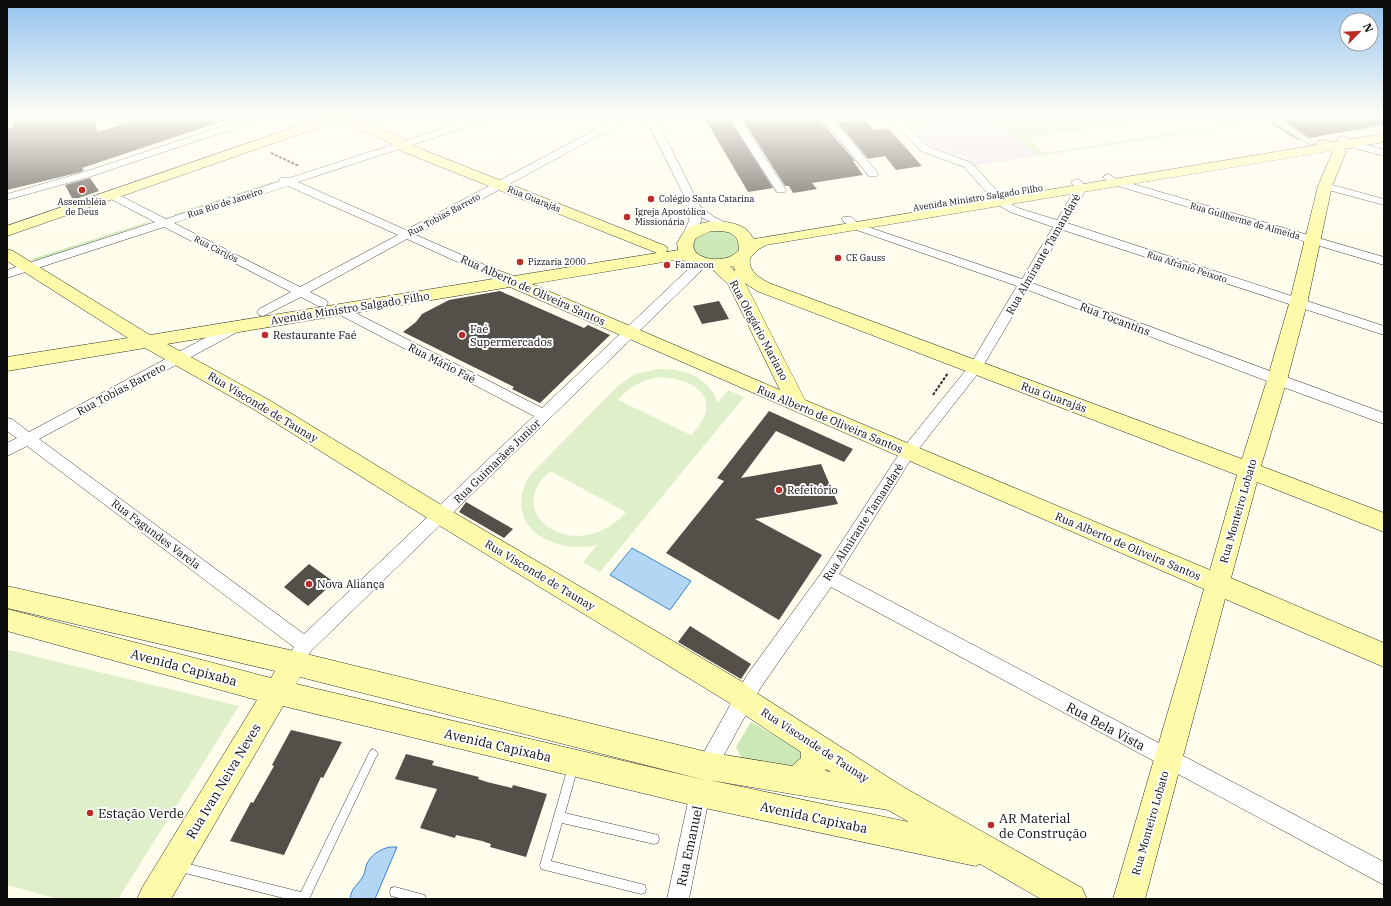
<svg xmlns="http://www.w3.org/2000/svg" width="1391" height="906" font-family="'IBM Plex Serif',serif">
<rect width="100%" height="100%" fill="#fffdec"/>
<!-- industrial -->
<path fill="#ebe1eb" d="M931,117H995L1038,156L977,165L963,156L933,148L906,120Z"/>
<!-- green -->
<g fill="#cce8b7">
<path d="M995,117H1168L1028,138L1044,153L1252,121L1251,117H1257L1265,121L1038,156Z"/>
<path d="M272,182L273,183L175,215L174,214Z"/>
<path d="M148,222L149,223L33,261L32,259Z"/>
<path d="M706,230L731,231L743,244L736,256L715,261L696,255L690,240Z"/>
<path d="M751,722L801,750L805,753L799,770L743,761L736,747Z"/>
</g>
<!-- pitch -->
<g fill="#deefc9" fill-rule="evenodd">
<path d="M658,369C685,369 708,376 718,403L728,390L744,397L600,572L583,562L597,545C552,555 500,525 530,475L618,386L635,374ZM659,377C681,377 716,389 704,417C701,424 696,430 691,435L618,400C629,387 642,380 659,377ZM550,471L626,512C579,567 499,516 550,471Z"/>
<path d="M9,650L239,706L118,899H58L7,885V652Z"/>
</g>
<!-- water -->
<g fill="#b2d6f4" stroke="#3b84ca">
<path d="M632,548L691,581L670,610L610,575Z"/>
<path d="M390,847H397L375,899H350C351,888 357,886 362,878C365,874 365,870 366,866C370,855 380,849 390,847Z"/>
</g>
<!-- building -->
<g fill="#554f49">
<path d="M13,117H95L97,132L129,122L128,120L140,117H228L229,119L82,168L84,170L81,172L7,190V129L13,127Z"/>
<path d="M704,117H728L773,188L748,192Z"/>
<path d="M741,117L818,118L855,161H853L863,175L812,183L817,189L793,193L789,186H785Z"/>
<path d="M1279,117H1384V125L1309,138L1283,121H1286Z"/>
<path d="M863,118L874,130L888,128L922,166L896,170L885,156L868,159L837,122Z"/>
<path d="M1270,123H1275L1300,140H1298Z"/>
<path d="M90,178L99,191L73,200L65,185Z"/>
<path d="M500,291L584,328L588,325L610,335L540,403L512,389L514,387L403,332L416,322L422,314L449,300Z"/>
<path d="M719,301L729,319L702,324L693,306Z"/>
<path d="M769,411L853,449L844,462L776,431L741,478L821,464L838,504L755,519L822,555L779,620L666,553L724,481L717,478Z"/>
<path d="M466,502L513,529L504,538L459,512Z"/>
<path d="M309,564L334,582L308,606L284,587Z"/>
<path d="M690,626L751,664L741,679L678,642Z"/>
<path d="M291,730L342,742L323,778L321,777L284,855L230,841L251,802L253,803L274,766L272,765Z"/>
<path d="M406,754L434,761L432,765L479,777L478,779L487,782L512,788L513,785L547,794L526,857L490,847L491,844L482,841L456,835L455,838L420,828L437,789L395,779Z"/>
</g>
<g fill="none" stroke-linecap="round" stroke-linejoin="round">
<!-- lane casing -->
<g stroke="#3f3f3f" stroke-width="1">
<g id="lane">
<path d="M1269,117H1274L1315,144L1311,145Z"/>
<path d="M373,749L376,751L378,754L376,757L309,899H287L177,871L176,867L177,863L181,862L301,892L370,751Z"/>
<path d="M573,762L576,764L578,767L565,813L654,834L658,835L659,839L658,843L654,844L562,823L551,861L641,884L645,885L646,889L645,893L641,894L541,869L540,865L568,767L570,764Z"/>
<path d="M395,887L421,894L425,895L426,899C414,899 403,900 391,896L390,892L391,888Z"/>
</g>
</g>
<!-- street casing -->
<g stroke="#3f3f3f" stroke-width="1">
<g id="street">
<path d="M251,117H265L263,119L89,177L7,200V194L81,173Z"/>
<path d="M479,117H493L491,119L298,182L406,230L619,117H631L629,119L416,235L501,272L503,275L501,278H493L407,239L310,292L326,300L328,303L326,306H318L301,297L263,316L259,315L257,312L259,309L291,292L164,227L7,278V270L155,222L107,197L106,195L107,193H115L166,219L280,181L279,180L280,178H289ZM288,186L398,235L300,287L174,223Z"/>
<path d="M645,117H655L700,206L714,217L733,226L735,228L733,230H725L701,217V221L693,236H685L683,234L689,221L690,208Z"/>
<path d="M729,117H739L786,190L785,192H777Z"/>
<path d="M821,117H831L877,172L878,174L877,176H869Z"/>
<path d="M889,117H899L929,147L972,163L1005,200L1018,208L1057,220L1076,188L1071,182L1076,179L1080,180L1087,188L1067,223L1384,326V335L1063,230L1032,283L1384,413V424L1272,383L1028,290L980,371L913,456L839,574L1384,862V885L831,587L761,687L714,773L707,776L700,773L697,766L700,759L747,675L822,572L903,448L970,365L1017,286L851,228L841,219L843,217H851L859,224L1022,279L1053,227L1010,212L997,204L964,167L921,151Z"/>
<path d="M1342,136L1355,142L1384,150V156L1347,146L1337,139Z"/>
<path d="M1108,174L1119,180L1384,257V265L1111,184L1103,177Z"/>
<path d="M1325,183L1384,199V205L1321,188L1320,186L1321,184Z"/>
<path d="M703,258L707,259L709,262L707,265L311,651L301,669L294,672L287,669L285,663L294,647L27,446L7,456V443L17,438L7,431V418L12,419L29,432L231,324L236,323L241,324L242,327L241,330L39,439L304,634L534,416L336,313L334,310L336,307H344L542,408L699,259Z"/>
<path d="M700,783L707,786L710,793L689,899H667L690,793L693,786Z"/>
</g>
</g>
<!-- secondary casing -->
<g stroke="#2e2e2e" stroke-width="1">
<path id="secondary" d="M324,117H355L400,137L411,145L666,246L668,249L666,252L678,250L677,243C680,239 682,233 686,230C700,219 735,218 748,231C750,233 752,237 754,239L1317,145L1318,141L1323,140L1332,142L1384,134V142L1344,149L1346,152L1332,186L1307,304L1287,380L1261,466L1384,513V532L1257,482L1231,578L1384,643V667L1225,599L1145,899H1113L1204,589L510,287L167,344L269,400L448,509L746,684L752,690L905,788L1082,888L1087,899H1041L980,864L975,866L700,807L283,706L171,899H137L142,888L257,700L7,631V609L271,678L275,671L7,608V586L294,651L707,752L792,766L801,758V752L734,708L728,702L432,521L255,410L145,348L7,371V357L128,338L7,261V249L13,251L150,335L493,279L489,275L491,271L497,270L514,276L657,253L401,151L390,143L340,120L7,236V226ZM1330,151L1332,153L1318,186L1289,304L1267,380L1242,459L769,283C758,277 748,271 750,258L759,249L766,245ZM711,231C727,231 739,231 739,250C735,254 731,257 726,258C712,262 685,256 696,238ZM676,260L688,261L712,269L728,284L780,390L532,284ZM734,266V267L735,271L730,267ZM745,283L757,291L1237,475L1210,570L805,400ZM300,677L705,780L296,684ZM826,769L831,772L825,771ZM709,780L888,810L909,822Z"/>
</g>
<!-- path -->
<g stroke="#2e2e2e" stroke-width="2" stroke-dasharray="3 1.5" stroke-linecap="butt">
<path d="M271,153L299,166"/>
<path d="M933,395L948,373"/>
</g>
<!-- lane -->
<use href="#lane" fill="#fff" fill-rule="evenodd"/>
<!-- street -->
<use href="#street" fill="#fff" fill-rule="evenodd"/>
<!-- secondary -->
<use href="#secondary" fill="#fdfba9" fill-rule="evenodd"/>
</g>
<!-- sky -->
<linearGradient id="sky" x2="0" y2="1"><stop stop-color="#92c2ed"/><stop offset="0.48" stop-color="#fffef6"/><stop offset="1" stop-color="#fffef6" stop-opacity="0"/></linearGradient>
<rect width="1391" height="244" fill="url(#sky)"/>
<!-- markers -->
<g fill="#b92e28" stroke="#fff" stroke-width="1.5">
<circle cx="82" cy="190" r="4"/>
<circle cx="651" cy="199" r="4"/>
<circle cx="627" cy="217" r="4"/>
<circle cx="838" cy="258" r="4"/>
<circle cx="520" cy="262" r="4"/>
<circle cx="667" cy="265" r="4"/>
<circle cx="265" cy="335" r="4"/>
<circle cx="462" cy="335" r="4"/>
<circle cx="779" cy="490" r="4"/>
<circle cx="309" cy="584" r="4"/>
<circle cx="90" cy="813" r="4"/>
<circle cx="991" cy="825" r="4"/>
</g>
<g text-anchor="middle" stroke-width="4" stroke-linejoin="round" paint-order="stroke">
<!-- far-street labels -->
<g font-size="9" fill="#0c0c0c" stroke="#fff">
<text transform="translate(978 198) rotate(-9)" y="3">Avenida Ministro Salgado Filho</text>
<text transform="translate(534 199) rotate(22)" y="3">Rua Guarajás</text>
<text transform="translate(225 203) rotate(-18)" y="3">Rua Rio de Janeiro</text>
<text transform="translate(444 215) rotate(-28)" y="3">Rua Tobias Barreto</text>
<text transform="translate(1245 221) rotate(16)" y="3">Rua Guilherme de Almeida</text>
<text transform="translate(216 249) rotate(27)" y="3">Rua Carijós</text>
<text transform="translate(1187 267) rotate(18)" y="3">Rua Afrânio Peixoto</text>
</g>
<!-- far-poi labels -->
<g font-size="9" fill="#0c0c0c" stroke="#fff" text-anchor="start">
<text x="659" y="202">Colégio Santa Catarina</text>
<text x="82" y="205" text-anchor="middle">Assembléia<tspan x="82" dy="10">de Deus</tspan></text>
<text x="635" y="215">Igreja Apostólica<tspan x="635" dy="10">Missionária</tspan></text>
<text x="846" y="261">CE Gauss</text>
<text x="528" y="265">Pizzaria 2000</text>
<text x="675" y="268">Famacon</text>
</g>
<!-- street labels -->
<g font-size="11" fill="#0c0c0c" stroke="#fff">
<text transform="translate(1043 254) rotate(-60)" y="4">Rua Almirante Tamandaré</text>
<text transform="translate(533 290) rotate(24)" y="4">Rua Alberto de Oliveira Santos</text>
<text transform="translate(350 308) rotate(-9)" y="4">Avenida Ministro Salgado Filho</text>
<text transform="translate(1115 319) rotate(21)" y="4">Rua Tocantins</text>
<text transform="translate(759 330) rotate(62)" y="4">Rua Olegário Mariano</text>
<text transform="translate(442 363) rotate(27)" y="4">Rua Mário Faé</text>
<text transform="translate(121 389) rotate(-28)" y="4">Rua Tobias Barreto</text>
<text transform="translate(1054 397) rotate(20)" y="4">Rua Guarajás</text>
<text transform="translate(263 407) rotate(31)" y="4">Rua Visconde de Taunay</text>
<text transform="translate(830 419) rotate(23)" y="4">Rua Alberto de Oliveira Santos</text>
<text transform="translate(497 461) rotate(-44)" y="4">Rua Guimarães Junior</text>
<text transform="translate(1238 511) rotate(-74)" y="4">Rua Monteiro Lobato</text>
<text transform="translate(863 522) rotate(-57)" y="4">Rua Almirante Tamandaré</text>
<text transform="translate(156 534) rotate(37)" y="4">Rua Fagundes Varela</text>
<text transform="translate(1128 546) rotate(23)" y="4">Rua Alberto de Oliveira Santos</text>
<text transform="translate(540 575) rotate(31)" y="4">Rua Visconde de Taunay</text>
<text transform="translate(815 745) rotate(33)" y="4">Rua Visconde de Taunay</text>
<text transform="translate(1150 823) rotate(-74)" y="4">Rua Monteiro Lobato</text>
</g>
<!-- poi labels -->
<g font-size="11" fill="#0c0c0c" stroke="#fff" text-anchor="start">
<text x="470" y="333">Faé<tspan x="470" dy="13">Supermercados</tspan></text>
<text x="273" y="339">Restaurante Faé</text>
<text x="787" y="494">Refeitório</text>
<text x="317" y="588">Nova Aliança</text>
</g>
<!-- near-street labels -->
<g font-size="13" fill="#0c0c0c" stroke="#fff">
<text transform="translate(184 667) rotate(15)" y="5">Avenida Capixaba</text>
<text transform="translate(1106 726) rotate(28)" y="5">Rua Bela Vista</text>
<text transform="translate(498 745) rotate(13)" y="5">Avenida Capixaba</text>
<text transform="translate(223 781) rotate(-59)" y="5">Rua Ivan Neiva Neves</text>
<text transform="translate(814 817) rotate(12)" y="5">Avenida Capixaba</text>
<text transform="translate(689 846) rotate(-78)" y="5">Rua Emanuel</text>
</g>
<!-- near-poi labels -->
<g font-size="13" fill="#0c0c0c" stroke="#fff" text-anchor="start">
<text x="98" y="818">Estação Verde</text>
<text x="999" y="823">AR Material<tspan x="999" dy="15">de Construção</tspan></text>
</g>
</g>
<!-- border -->
<rect width="1391" height="906" fill="none" stroke="#0c0c0c" stroke-width="16"/>
<!-- north arrow -->
<g transform="translate(1359 32) rotate(66)"><circle r="19" fill="#ffffff" stroke="#9e9e9e"/>
<path d="M0-3L7 15L0 10L-7 15Z" fill="#b92e28"/>
<text y="-6" font-size="11" font-weight="bold" text-anchor="middle" fill="#0c0c0c">N</text>
</g>
</svg>
